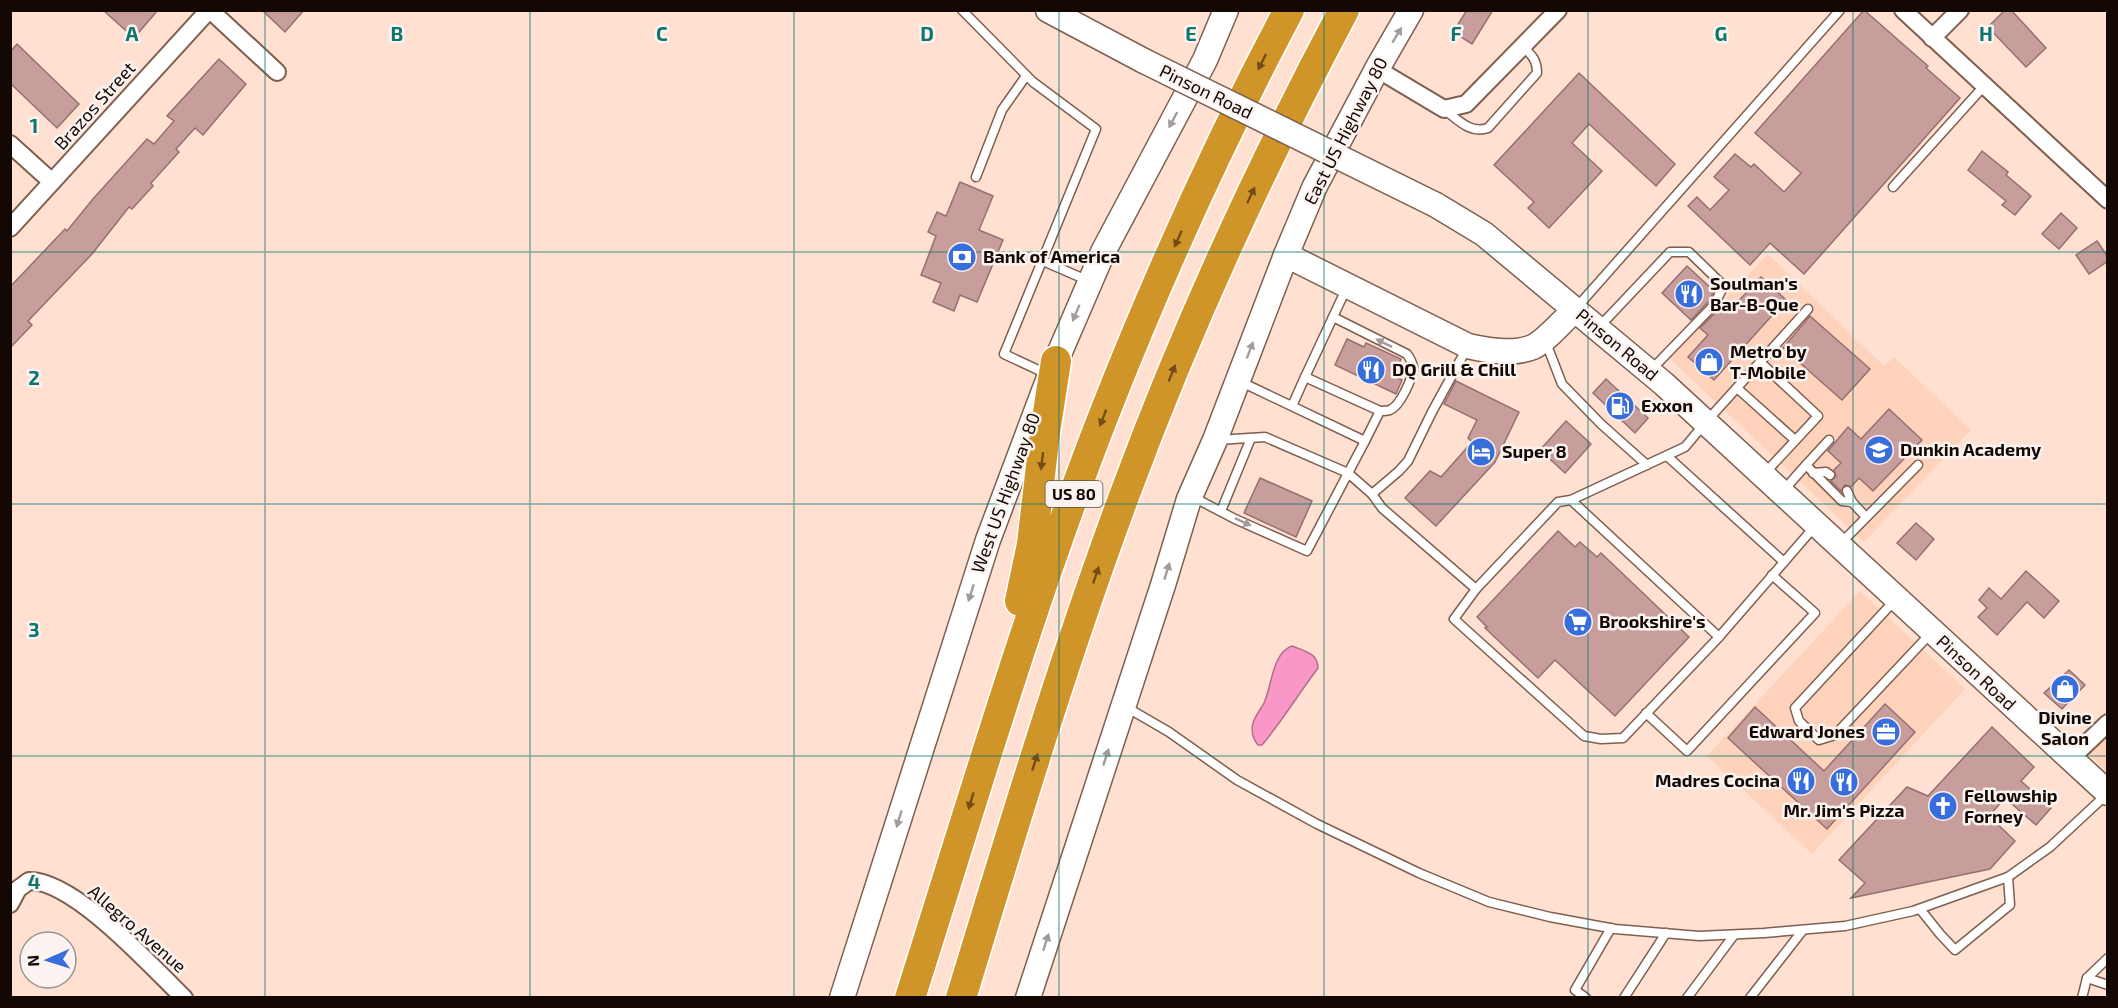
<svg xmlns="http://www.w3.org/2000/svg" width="2118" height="1008" font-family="'Exo 2',sans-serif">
<rect width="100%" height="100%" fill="#ffe0d1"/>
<!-- built -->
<g fill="#ffd2bb">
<path d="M1768,254L1884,366L1894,357L1971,430L1864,542L1669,358Z"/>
<path d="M1860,591L1965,689L1812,854L1707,756Z"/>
<path d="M2107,734V772L2089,754Z"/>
</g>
<!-- water -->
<path fill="#f998c7" stroke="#b46d8c" stroke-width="1.5" d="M1292,646C1304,651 1318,653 1318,668C1299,693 1283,720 1262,745H1258C1253,739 1251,731 1253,723C1255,716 1261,709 1264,703C1272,686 1272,653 1292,646Z"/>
<!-- building -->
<g fill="#c89e9d" stroke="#966f6f" stroke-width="1.5">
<path d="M103,10H158L134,38Z"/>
<path d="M262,10H304L285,32Z"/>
<path d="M1467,10H1493L1472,44L1453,32Z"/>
<path d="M1864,10L1928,66L1926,68L1960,98L1804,274L1770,243L1750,265L1688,206L1697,197L1710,210L1729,190L1714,177L1735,154L1751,167L1754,164L1784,192L1801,173L1755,133Z"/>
<path d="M2005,10H2011L2046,48L2026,67L1988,27Z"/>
<path d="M17,44L79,104L57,128L10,83V52Z"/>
<path d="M219,59L246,84L203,135L195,128L176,149L179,152L151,183L153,186L132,209L129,207L92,254L28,321L32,325L10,348V287L65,229L67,231L93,199L147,139L154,144L174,121L167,116Z"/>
<path d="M1579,73L1675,164L1656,186L1589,124L1572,143L1602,171L1549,228L1528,208L1534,202L1494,165Z"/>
<path d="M1982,151L2008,172L2006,175L2031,196L2015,215L2002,205L2006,201L1968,170Z"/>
<path d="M960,182L993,196L979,230L1003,240L977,302L960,295L954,311L933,302L941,283L921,275L936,236L928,232L937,212L946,216Z"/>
<path d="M2061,213L2077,228L2059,249L2042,234Z"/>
<path d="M2097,241L2108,257V261L2089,274L2076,255Z"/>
<path d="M1687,266L1714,291L1708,302L1691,320L1662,293Z"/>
<path d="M1761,277L1786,300L1714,380L1688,357L1708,335L1700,328L1718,310L1723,300L1732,308Z"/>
<path d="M1810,316L1870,369L1842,400L1783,348Z"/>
<path d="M1347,339L1364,347L1366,343L1401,359L1393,376L1402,380L1396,394L1335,365Z"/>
<path d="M1606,379L1648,418L1635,433L1593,393Z"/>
<path d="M1456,381L1519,412L1495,462L1436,526L1405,498L1430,471L1441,477L1472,442L1468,438L1477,420L1444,404Z"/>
<path d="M1889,409L1922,440L1873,491L1859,478L1851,487L1845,485L1841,491L1831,481L1836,476L1834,470L1841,463L1828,451L1848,427L1861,439Z"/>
<path d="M1566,421L1591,444L1565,473L1540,450Z"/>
<path d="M1260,478L1312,501L1296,537L1244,513Z"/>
<path d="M1916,523L1934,539L1916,560L1897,543Z"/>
<path d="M1558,531L1575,547L1580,542L1597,557L1601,553L1689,637L1615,716L1555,660L1538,678L1485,628L1487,627L1477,617Z"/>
<path d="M2026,571L2059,601L2044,618L2027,602L1997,635L1978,617L1987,608L1979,600L1989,588L2001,599Z"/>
<path d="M2069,670L2085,685L2062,709L2044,693Z"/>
<path d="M1885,704L1915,732L1827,829L1728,738L1755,707L1824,771Z"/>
<path d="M1992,727L2034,767L2021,781L2051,808L2036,825L2005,798L1989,816L2015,841L1990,869L1851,898L1865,883L1839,860L1907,787L1928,796Z"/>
</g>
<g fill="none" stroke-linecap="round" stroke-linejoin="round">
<!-- lane casing -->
<g stroke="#7f5e4e" stroke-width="11">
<g id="lane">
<path d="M962,10L1033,82L1096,129L1004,354L1047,374"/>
<path d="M1444,109C1458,120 1470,134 1488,128L1537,73C1537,60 1532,55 1522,46"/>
<path d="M976,177L1002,110L1026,76"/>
<path d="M1893,187L1984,86"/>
<path d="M1043,261L1089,281"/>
<path d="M1577,307L1840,10"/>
<path d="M1808,309L1705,423L1685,447L1571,500L1719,637L1816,525"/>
<path d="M1333,317L1407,354C1410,358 1412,362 1413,367C1413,378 1400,406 1390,410C1387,411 1383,411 1380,411"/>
<path d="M1600,326L1670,252H1689L1724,286L1713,306L1651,370"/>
<path d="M1545,340L1562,384L1601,424L1647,465"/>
<path d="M1760,362L1818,416L1765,473"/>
<path d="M1305,377L1347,287"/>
<path d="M1239,381L1365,441L1380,411L1305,377L1292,406"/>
<path d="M1737,388L1795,440"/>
<path d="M1217,440L1265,437L1348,473L1372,494L1382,508L1476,589"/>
<path d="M1667,456L1784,562"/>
<path d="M1806,465L1829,440"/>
<path d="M1813,473L1826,472L1830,475"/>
<path d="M1783,491L1806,465L1842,501L1852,502"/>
<path d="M1847,491L1852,502L1866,517"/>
<path d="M1372,494L1399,471L1408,461L1432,412L1467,348"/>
<path d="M1193,497L1235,519L1307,551L1365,441"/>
<path d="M1571,500L1558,502L1476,589L1454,619L1584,736L1601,739L1623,738L1719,637"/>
<path d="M1221,511L1251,438"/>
<path d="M1841,543L1918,465"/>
<path d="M1896,599L1795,708L1799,721L1819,740L1835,735L1932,632"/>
<path d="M1126,707L1169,732L1237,780L1317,824L1419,873L1489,902L1550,917L1615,929L1699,936L1764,933L1845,926L1913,911L2008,877L2050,847L2107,794"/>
<path d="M1646,713L1687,751L1815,613L1772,575"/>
<path d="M1920,909L1940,934L1955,950L2010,905L2008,877"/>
<path d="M2087,978L2108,985"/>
<path d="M1586,998L1575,990L1611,928"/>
<path d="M1624,998L1666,933"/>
<path d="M1687,998L1734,935"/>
<path d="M1750,998L1803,930"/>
<path d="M2082,998L2087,978L2108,958"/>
</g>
</g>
<!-- street casing -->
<g stroke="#7f5e4e" stroke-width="20">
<g id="street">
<path d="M210,10L277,72"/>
<path d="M1903,10L2108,200"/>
<path d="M1932,38L1960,10"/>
<path d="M1377,69L1444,109L1466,104L1558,10"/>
<path d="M10,144L52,182"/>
<path d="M10,228L209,10"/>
<path d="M2070,759L2108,723"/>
<path d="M10,904L18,889L29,881C74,880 151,966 184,998"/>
</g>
</g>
<!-- secondary casing -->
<g stroke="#7f5e4e" stroke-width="27">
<g id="secondary">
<path d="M1048,10L1144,61"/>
<path d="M1436,205L1484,234L1664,384L2108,793"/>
<path d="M1286,255L1468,346C1489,351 1513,355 1533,347C1546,341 1563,320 1575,310"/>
<path d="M842,998L988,540L1050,375L1103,252L1205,60L1226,10"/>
<path d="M1028,998L1163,585L1189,499L1215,440L1286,255L1315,186L1377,69L1411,10"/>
</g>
</g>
<!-- highway casing -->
<g stroke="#fff" stroke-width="33">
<g id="highway">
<path d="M1020,601L1032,544L1045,432L1056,361"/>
<path d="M910,998C972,803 1029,607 1103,417C1157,279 1219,142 1289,10"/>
<path d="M961,998C1013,828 1064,657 1126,491C1187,326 1261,166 1344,10"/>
</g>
</g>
<!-- lane -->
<use href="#lane" stroke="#fff" stroke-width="8"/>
<!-- street -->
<use href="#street" stroke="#fff" stroke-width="16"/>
<!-- secondary -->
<use href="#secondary" stroke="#fff" stroke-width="24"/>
<!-- highway -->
<use href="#highway" stroke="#d09528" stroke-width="30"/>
<!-- secondary-bridge casing -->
<g stroke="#7f5e4e" stroke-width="27" stroke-linecap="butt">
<path id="secondary-bridge" d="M1144,61L1436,205"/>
</g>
<!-- secondary-bridge -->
<use href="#secondary-bridge" stroke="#fff" stroke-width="24"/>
</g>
<!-- one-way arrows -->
<defs><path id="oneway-solid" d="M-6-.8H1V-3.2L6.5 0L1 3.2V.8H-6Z" transform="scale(1.5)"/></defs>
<g fill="#a19c9b">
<use href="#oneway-solid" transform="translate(1397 35) rotate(-59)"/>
<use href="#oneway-solid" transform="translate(1173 120) rotate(118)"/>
<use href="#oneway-solid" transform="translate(1076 313) rotate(113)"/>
<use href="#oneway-solid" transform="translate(1384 343) rotate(-154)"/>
<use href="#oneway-solid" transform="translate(1250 350) rotate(-69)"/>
<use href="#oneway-solid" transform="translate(1243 522) rotate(25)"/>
<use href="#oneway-solid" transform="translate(1167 571) rotate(-73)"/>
<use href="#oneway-solid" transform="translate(971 593) rotate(108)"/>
<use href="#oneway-solid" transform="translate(1106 757) rotate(-72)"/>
<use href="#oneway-solid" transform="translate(899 819) rotate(107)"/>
<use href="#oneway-solid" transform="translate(1046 942) rotate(-72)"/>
</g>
<g fill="#724e16">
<use href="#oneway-solid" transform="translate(1262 62) rotate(117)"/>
<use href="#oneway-solid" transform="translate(1251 195) rotate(-65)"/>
<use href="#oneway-solid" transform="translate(1178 239) rotate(114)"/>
<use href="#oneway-solid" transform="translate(1172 373) rotate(-68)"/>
<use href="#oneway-solid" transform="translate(1103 418) rotate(111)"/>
<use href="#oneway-solid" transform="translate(1042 461) rotate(97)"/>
<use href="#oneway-solid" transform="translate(1096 575) rotate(-71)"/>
<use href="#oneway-solid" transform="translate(1035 762) rotate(-72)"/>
<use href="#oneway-solid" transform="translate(971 801) rotate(107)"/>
</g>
<!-- grid -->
<path fill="none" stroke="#0f766e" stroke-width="1.5" stroke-opacity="0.55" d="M265,10V998M530,10V998M794,10V998M1059,10V998M1324,10V998M1588,10V998M1853,10V998M10,252H2108M10,504H2108M10,756H2108"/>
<!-- icons -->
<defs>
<g id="bank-disc" transform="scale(1.5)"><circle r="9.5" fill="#386ddc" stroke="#fbf3ef"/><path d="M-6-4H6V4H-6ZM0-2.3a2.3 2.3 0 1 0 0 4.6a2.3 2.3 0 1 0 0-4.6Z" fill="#fff"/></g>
<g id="restaurant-disc" transform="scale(1.5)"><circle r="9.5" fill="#386ddc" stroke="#fbf3ef"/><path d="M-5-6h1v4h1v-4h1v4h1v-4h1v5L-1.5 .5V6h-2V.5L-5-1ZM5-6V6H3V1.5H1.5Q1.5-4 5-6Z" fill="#fff"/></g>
<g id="shop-disc" transform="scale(1.5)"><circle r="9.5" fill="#386ddc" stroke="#fbf3ef"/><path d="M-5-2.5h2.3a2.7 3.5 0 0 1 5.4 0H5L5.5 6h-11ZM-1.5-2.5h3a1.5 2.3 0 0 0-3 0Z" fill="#fff"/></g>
<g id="fuel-disc" transform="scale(1.5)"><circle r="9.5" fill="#386ddc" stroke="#fbf3ef"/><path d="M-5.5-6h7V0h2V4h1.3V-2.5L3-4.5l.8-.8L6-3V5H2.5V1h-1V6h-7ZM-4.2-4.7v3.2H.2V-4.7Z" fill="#fff"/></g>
<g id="school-disc" transform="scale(1.5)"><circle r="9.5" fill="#386ddc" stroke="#fbf3ef"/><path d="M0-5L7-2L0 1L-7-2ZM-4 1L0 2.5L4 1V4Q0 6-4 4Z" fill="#fff"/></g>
<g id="hotel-disc" transform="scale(1.5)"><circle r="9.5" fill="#386ddc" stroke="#fbf3ef"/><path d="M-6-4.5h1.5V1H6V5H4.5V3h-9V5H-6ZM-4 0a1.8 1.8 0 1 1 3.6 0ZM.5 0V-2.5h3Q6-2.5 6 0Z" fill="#fff"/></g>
<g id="supermarket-disc" transform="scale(1.5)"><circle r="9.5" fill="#386ddc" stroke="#fbf3ef"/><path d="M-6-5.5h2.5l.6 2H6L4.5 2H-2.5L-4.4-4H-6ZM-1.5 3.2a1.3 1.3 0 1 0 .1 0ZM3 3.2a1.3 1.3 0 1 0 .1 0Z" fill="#fff"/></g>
<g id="office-disc" transform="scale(1.5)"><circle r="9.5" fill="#386ddc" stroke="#fbf3ef"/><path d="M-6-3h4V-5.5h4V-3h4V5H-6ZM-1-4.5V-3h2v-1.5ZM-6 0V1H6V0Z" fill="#fff"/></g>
<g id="church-disc" transform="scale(1.5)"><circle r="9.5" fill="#386ddc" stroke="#fbf3ef"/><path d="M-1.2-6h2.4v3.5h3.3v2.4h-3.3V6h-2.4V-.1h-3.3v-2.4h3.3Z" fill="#fff"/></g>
</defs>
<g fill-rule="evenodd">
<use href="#bank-disc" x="962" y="257"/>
<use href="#restaurant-disc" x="1689" y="294"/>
<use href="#shop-disc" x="1709" y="362"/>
<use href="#restaurant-disc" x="1371" y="370"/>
<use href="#fuel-disc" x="1620" y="406"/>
<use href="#school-disc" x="1879" y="450"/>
<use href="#hotel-disc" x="1481" y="452"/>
<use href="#supermarket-disc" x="1578" y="622"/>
<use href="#shop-disc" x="2065" y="689"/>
<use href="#office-disc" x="1886" y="732"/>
<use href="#restaurant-disc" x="1801" y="781"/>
<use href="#restaurant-disc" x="1844" y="782"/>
<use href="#church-disc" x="1943" y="806"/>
</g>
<g text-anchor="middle" stroke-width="5" stroke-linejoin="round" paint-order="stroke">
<!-- shield labels -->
<rect fill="#fbf3ef" stroke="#594e4a" stroke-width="1.5" x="1045.5" y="481" width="57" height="26" rx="4.5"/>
<g font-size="16" font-weight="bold" fill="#140804">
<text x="1074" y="500">US 80</text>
</g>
<!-- street labels -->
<g font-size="18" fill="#140804" stroke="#fbf3ef">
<text transform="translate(1206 92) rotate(26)" y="6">Pinson Road</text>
<text transform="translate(95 106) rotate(-48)" y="6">Brazos Street</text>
<text transform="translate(1346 131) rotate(-63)" y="6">East US Highway 80</text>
<text transform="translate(1617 345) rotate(40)" y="6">Pinson Road</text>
<text transform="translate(1006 493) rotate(-70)" y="6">West US Highway 80</text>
<text transform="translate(1976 673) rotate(43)" y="6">Pinson Road</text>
<text transform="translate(137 929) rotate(41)" y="6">Allegro Avenue</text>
</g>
<!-- poi labels -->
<g font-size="18" font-weight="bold" fill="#140804" stroke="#fbf3ef" text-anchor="start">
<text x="983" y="263">Bank of America</text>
<text x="1710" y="290">Soulman's<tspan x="1710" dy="21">Bar-B-Que</tspan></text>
<text x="1730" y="358">Metro by<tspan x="1730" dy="21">T-Mobile</tspan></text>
<text x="1392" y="376">DQ Grill &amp; Chill</text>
<text x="1641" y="412">Exxon</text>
<text x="1900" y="456">Dunkin Academy</text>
<text x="1502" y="458">Super 8</text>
<text x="1599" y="628">Brookshire's</text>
<text x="2065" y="724" text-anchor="middle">Divine<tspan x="2065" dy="21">Salon</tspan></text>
<text x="1865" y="738" text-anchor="end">Edward Jones</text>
<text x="1780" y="787" text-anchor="end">Madres Cocina</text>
<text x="1964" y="802">Fellowship<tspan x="1964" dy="21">Forney</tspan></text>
<text x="1844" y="817" text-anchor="middle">Mr. Jim's Pizza</text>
</g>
</g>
<g font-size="20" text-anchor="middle" font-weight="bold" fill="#0f766e" stroke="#fbf3ef" stroke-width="5" stroke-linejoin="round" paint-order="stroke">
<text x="132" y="41">A</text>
<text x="397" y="41">B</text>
<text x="662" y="41">C</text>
<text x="927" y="41">D</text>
<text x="1191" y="41">E</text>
<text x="1456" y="41">F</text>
<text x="1721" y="41">G</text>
<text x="1986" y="41">H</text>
<text x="34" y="133">1</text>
<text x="34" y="385">2</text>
<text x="34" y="637">3</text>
<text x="34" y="889">4</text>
</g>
<!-- border -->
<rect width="2118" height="1008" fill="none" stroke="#140804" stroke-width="24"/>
<!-- north arrow -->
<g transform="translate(48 960) rotate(267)"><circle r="28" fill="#fbf3ef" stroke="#9f9591" stroke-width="1.5"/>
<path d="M0-4.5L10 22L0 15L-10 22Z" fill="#386ddc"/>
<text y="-9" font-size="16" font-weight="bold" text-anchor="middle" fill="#140804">N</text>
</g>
</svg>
